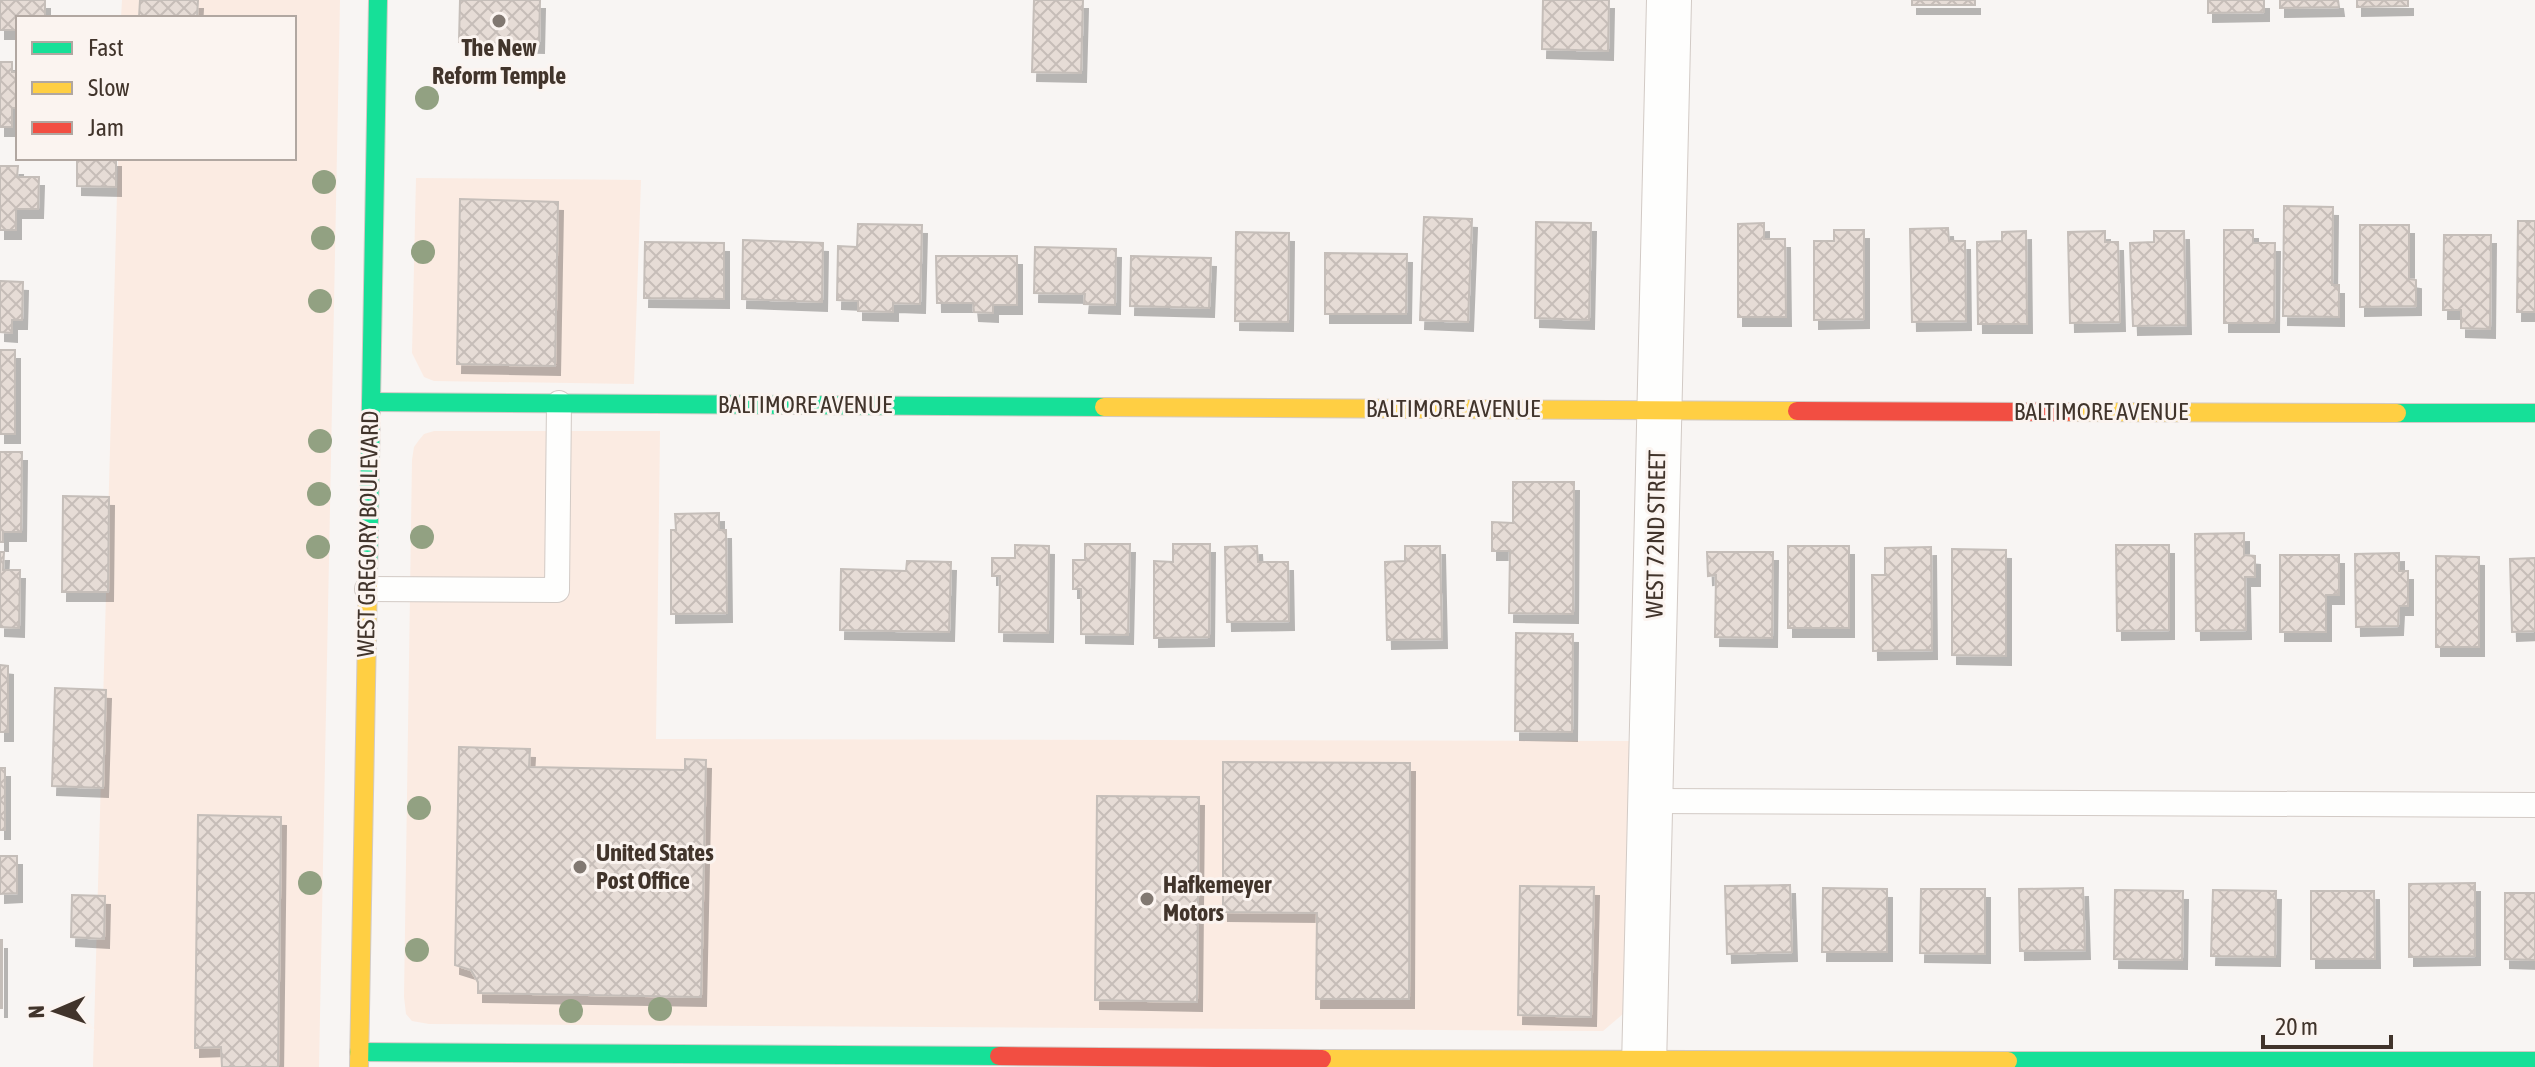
<svg xmlns="http://www.w3.org/2000/svg" width="2535" height="1067" font-family="'Asap Condensed',sans-serif">
<defs>
<pattern id="building-cross-hatch" width="8" height="8" patternUnits="userSpaceOnUse" patternTransform="scale(2)"><rect width="8" height="8" fill="#e6dcd6"/><path d="M0 0l8 8M0 8l8-8" fill="none" stroke="#c6bdb8"/></pattern>
<filter id="shadow"><feDropShadow dx="5" dy="9" stdDeviation="0" flood-color="#0004"/></filter>
</defs>
<rect width="100%" height="100%" fill="#f8f5f3"/>
<!-- built -->
<g fill="#fbebe2">
<path d="M122,0H340L319,1067H93L118,158H294V18H121Z"/>
<path d="M416,178L641,180L634,384L434,381L424,377L412,353Z"/>
<path d="M434,431H660L656,739L1630,741L1625,1003L1623,1014L1603,1031L429,1024L412,1021L406,1014L404,997L412,460L414,447L419,440L424,434Z"/>
</g>
<!-- building -->
<g fill="url(#building-cross-hatch)" stroke="#c5beb9" stroke-width="2" filter="url(#shadow)">
<path d="M0,0H45V18H18V30H0Z"/>
<path d="M140,0H198L197,18H139Z"/>
<path d="M460,0H540L539,44L459,42Z"/>
<path d="M1034,0H1083L1081,73L1032,72Z"/>
<path d="M1543,0H1609L1608,51L1542,49Z"/>
<rect x="1912" y="0" width="63" height="5"/>
<path d="M2208,0H2264V12L2208,13Z"/>
<path d="M2280,0H2338L2339,7L2280,8Z"/>
<path d="M2357,0H2408V6L2357,7Z"/>
<path d="M0,62H12V72H18V108H12V127H0Z"/>
<path d="M77,158H116V187L77,186Z"/>
<path d="M0,166H18L17,177H39L38,209H16V230H0Z"/>
<path d="M460,199L558,202L555,366L457,364Z"/>
<path d="M2284,206L2333,207L2332,285H2339V317L2283,316Z"/>
<path d="M1424,217L1472,219L1468,322L1420,320Z"/>
<path d="M2518,221H2535V312H2517Z"/>
<path d="M1536,222L1591,223L1589,320L1535,318Z"/>
<path d="M1764,223V239H1785L1786,317H1738V224Z"/>
<path d="M858,224L922,225L920,304L893,303V312L858,311V301L837,300L838,246L857,247Z"/>
<path d="M2360,225H2409V279L2416,280V306L2360,307Z"/>
<path d="M1948,228L1949,241H1965L1966,321L1912,322L1910,229Z"/>
<path d="M1834,230H1864V319L1814,320V241H1834Z"/>
<path d="M2224,230H2253V243H2275L2274,323H2224Z"/>
<path d="M2026,231L2027,324H1978L1977,242L2002,241V232Z"/>
<path d="M2105,231V242H2118L2120,322L2070,323L2068,232Z"/>
<path d="M2154,231H2184L2186,325L2133,326L2130,243L2154,242Z"/>
<path d="M1236,232L1289,233L1288,322L1235,321Z"/>
<path d="M2444,235H2491L2490,329L2461,328V310H2443Z"/>
<path d="M743,240L823,243L822,302L742,299Z"/>
<path d="M645,242L724,243V299L644,298Z"/>
<path d="M1035,247L1116,249L1115,305L1084,304L1085,294L1034,293Z"/>
<path d="M1325,253L1407,254L1406,314H1325Z"/>
<path d="M936,256H1017V305H993V313L974,312L973,303H937Z"/>
<path d="M1131,256L1211,258L1209,308L1130,306Z"/>
<path d="M0,281L23,282L22,320H12V333L0,332Z"/>
<rect x="0" y="350" width="15" height="84"/>
<path d="M0,452H22L21,532H3V542H0Z"/>
<path d="M1513,482H1574L1573,614L1509,613L1510,551H1492V522L1513,523Z"/>
<path d="M63,496L109,497L108,592H62Z"/>
<path d="M719,513V530H726L727,613L671,614V530H676L675,514Z"/>
<path d="M2244,533V555L2255,556V577H2245L2246,630L2196,631L2195,534Z"/>
<path d="M1085,544H1130L1128,635L1081,634V589H1073V560H1085Z"/>
<path d="M1173,544H1210L1209,637L1154,638V561L1173,562Z"/>
<path d="M1015,545L1049,546L1048,633L999,632L1000,576H992V558H1015Z"/>
<path d="M2116,545H2169V630L2117,631Z"/>
<path d="M1257,546L1258,562H1288L1289,621L1227,622L1225,547Z"/>
<path d="M1405,546H1440L1442,639L1387,640L1385,562L1405,561Z"/>
<rect x="1788" y="546" width="61" height="82"/>
<path d="M1931,547L1932,650L1873,651L1872,575H1885V548Z"/>
<path d="M1952,549L2006,550V656L1952,655Z"/>
<path d="M0,552H4L3,570H20L19,628L0,627Z"/>
<path d="M1707,552H1773L1772,638L1715,637L1716,575L1708,576Z"/>
<path d="M2399,553V571H2408V606H2399L2398,626L2356,627L2355,554Z"/>
<path d="M2280,555H2339V595H2326V632H2280Z"/>
<path d="M2436,556L2479,557V647H2436Z"/>
<path d="M2535,558V631L2512,632L2510,559Z"/>
<path d="M907,561L951,562L949,632L840,630L841,569L906,571Z"/>
<path d="M1516,633L1573,634L1572,732L1515,731Z"/>
<path d="M0,665L8,666V732H0Z"/>
<path d="M55,688L106,690L103,788L52,786Z"/>
<path d="M459,747L530,749L529,767L685,770V759L706,760L701,997L478,993V982L471,970L455,965Z"/>
<path d="M1223,762L1410,763L1409,999H1316L1317,913L1223,912Z"/>
<rect x="0" y="768" width="5" height="62"/>
<path d="M1097,796L1199,797L1197,1002L1095,1000Z"/>
<path d="M198,815L281,817L278,1067H222L221,1047L195,1048Z"/>
<path d="M0,856H17V893L0,894Z"/>
<path d="M2475,883V956L2409,957V884Z"/>
<path d="M1790,885L1792,952L1727,954L1725,886Z"/>
<path d="M1520,886L1594,887L1591,1017L1518,1015Z"/>
<path d="M1823,888L1887,889V952H1822Z"/>
<path d="M2083,888L2085,950L2020,951L2019,889Z"/>
<path d="M1921,889H1985V954L1920,953Z"/>
<path d="M2115,890L2183,891L2182,960L2114,959Z"/>
<path d="M2213,890L2276,891L2275,957L2211,956Z"/>
<path d="M2311,891H2374L2375,959H2311Z"/>
<path d="M2505,893H2535V960L2505,959Z"/>
<path d="M72,895L105,896L104,939L71,937Z"/>
<rect x="0" y="940" width="2" height="68"/>
</g>
<g fill="none" stroke-linecap="round" stroke-linejoin="round">
<!-- lane casing -->
<g stroke="#d2cac5" stroke-width="26">
<g id="lane">
<path d="M367,589L557,590L559,403"/>
<path d="M1650,801L2535,805"/>
</g>
</g>
<!-- street casing -->
<g stroke="#d2cac5" stroke-width="46">
<path id="street" d="M1644,1067L1669,0"/>
</g>
<!-- fast casing -->
<g stroke="#d2cac5" stroke-width="20">
<g id="fast">
<path d="M371,402L1104,407"/>
<path d="M2397,413H2535"/>
<path d="M368,576L378,0"/>
<path d="M359,1052L999,1056"/>
<path d="M2008,1061H2535"/>
</g>
</g>
<!-- slow casing -->
<g stroke="#d2cac5" stroke-width="20">
<g id="slow">
<path d="M1104,407L1797,411"/>
<path d="M2067,412L2397,413"/>
<path d="M1322,1059L2008,1061"/>
<path d="M359,1067L368,576"/>
</g>
</g>
<!-- jam casing -->
<g stroke="#d2cac5" stroke-width="20">
<g id="jam">
<path d="M1797,411L2067,412"/>
<path d="M999,1056L1322,1059"/>
</g>
</g>
<!-- lane -->
<use href="#lane" stroke="#fefefd" stroke-width="24"/>
<!-- street -->
<use href="#street" stroke="#fefefd" stroke-width="44"/>
<!-- fast -->
<use href="#fast" stroke="#16e098" stroke-width="18"/>
<!-- slow -->
<use href="#slow" stroke="#ffcf43" stroke-width="18"/>
<!-- jam -->
<use href="#jam" stroke="#f24e42" stroke-width="18"/>
</g>
<!-- trees -->
<g fill="#92a182">
<circle cx="427" cy="98" r="12"/>
<circle cx="324" cy="182" r="12"/>
<circle cx="323" cy="238" r="12"/>
<circle cx="423" cy="252" r="12"/>
<circle cx="320" cy="301" r="12"/>
<circle cx="320" cy="441" r="12"/>
<circle cx="319" cy="494" r="12"/>
<circle cx="422" cy="537" r="12"/>
<circle cx="318" cy="547" r="12"/>
<circle cx="419" cy="808" r="12"/>
<circle cx="310" cy="883" r="12"/>
<circle cx="417" cy="950" r="12"/>
<circle cx="660" cy="1009" r="12"/>
<circle cx="571" cy="1011" r="12"/>
</g>
<!-- markers -->
<g fill="#817871" stroke="#fbf4f0" stroke-width="3">
<circle cx="499" cy="21" r="8"/>
<circle cx="580" cy="867" r="8"/>
<circle cx="1147" cy="899" r="8"/>
</g>
<g text-anchor="middle" stroke-width="6" stroke-linejoin="round" paint-order="stroke">
<!-- poi labels -->
<g font-size="24" font-weight="bold" fill="#41342b" stroke="#fbf4f0" text-anchor="start">
<text x="499" y="56" text-anchor="middle">The New<tspan x="499" dy="28">Reform Temple</tspan></text>
<text x="596" y="861">United States<tspan x="596" dy="28">Post Office</tspan></text>
<text x="1163" y="893">Hafkemeyer<tspan x="1163" dy="28">Motors</tspan></text>
</g>
<!-- street labels -->
<g font-size="24" fill="#41342b" stroke="#fbf4f0">
<text x="805" y="413">BALTIMORE AVENUE</text>
<text x="1453" y="417">BALTIMORE AVENUE</text>
<text x="2101" y="420">BALTIMORE AVENUE</text>
<text transform="translate(368 534) rotate(-89)" y="8">WEST GREGORY BOULEVARD</text>
<text transform="translate(1656 534) rotate(-89)" y="8">WEST 72ND STREET</text>
</g>
</g>
<!-- legend -->
<rect x="16" y="16" width="280" height="144" fill="#fbf4f0" stroke="#b1a7a1" stroke-width="2"/>
<rect x="32" y="42" width="40" height="12" fill="#16e098" stroke="#b1a7a1" stroke-width="2"/>
<text x="88" y="56" font-size="24" fill="#41342b">Fast</text>
<rect x="32" y="82" width="40" height="12" fill="#ffcf43" stroke="#b1a7a1" stroke-width="2"/>
<text x="88" y="96" font-size="24" fill="#41342b">Slow</text>
<rect x="32" y="122" width="40" height="12" fill="#f24e42" stroke="#b1a7a1" stroke-width="2"/>
<text x="88" y="136" font-size="24" fill="#41342b">Jam</text>
<!-- north arrow -->
<g transform="translate(56 1011) rotate(268)" stroke="#fbf4f0" stroke-width="6" paint-order="stroke">
<path d="M0-6L14 30L0 20L-14 30Z" fill="#41342b"/>
<text y="-12" font-size="22" font-weight="bold" text-anchor="middle" fill="#41342b">N</text>
</g>
<!-- scale -->
<path d="M2263 1035v12h128v-12" fill="none" stroke="#41342b" stroke-width="4"/>
<text x="2275" y="1035" font-size="24" fill="#41342b" stroke="#fbf4f0" stroke-width="6" paint-order="stroke">20 m</text>
</svg>
